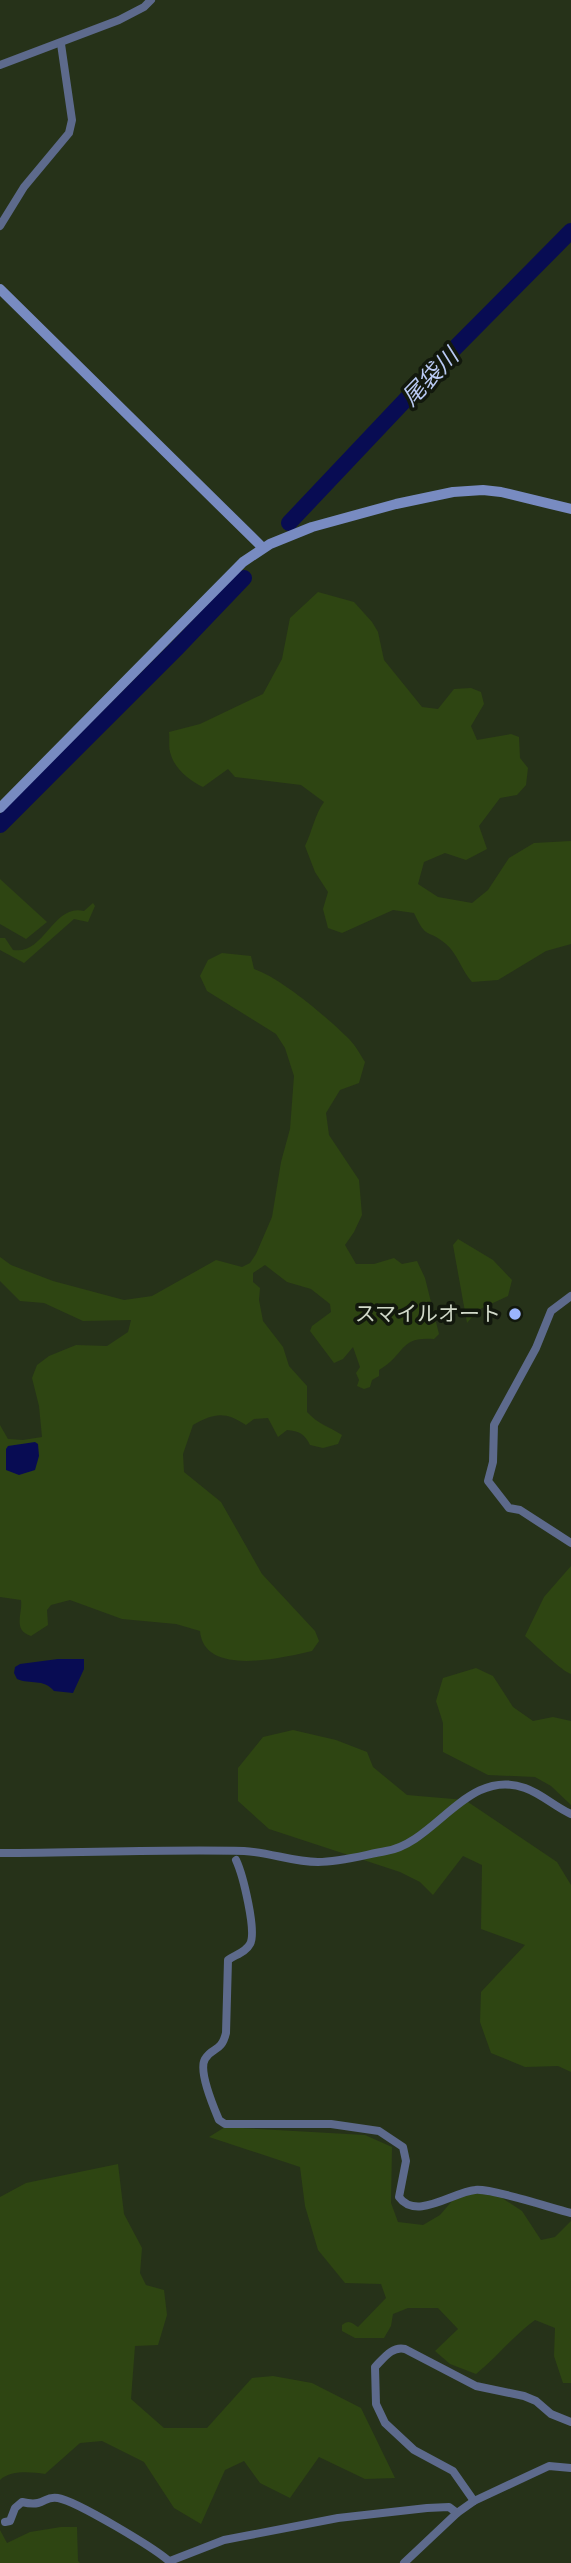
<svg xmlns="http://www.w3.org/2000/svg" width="571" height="2563" font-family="Georgia,'Noto Sans JP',serif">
<rect width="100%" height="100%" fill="#263219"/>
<!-- green -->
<g fill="#2e4512">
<path d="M318,592L354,602L372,622L378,632L384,660L422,707L438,709L454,689L471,688L481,692L484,704L471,726L477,740L511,734L519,737L520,758L528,768L526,785L517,795L500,798L479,826L487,849L466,860L445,853L424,862L418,884L438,897L472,903L488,890L509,858L534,843L571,841V944L546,951L498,980L472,982C462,971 457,953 446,944C427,928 427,941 414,913L393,910L342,933L328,928L323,909L328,892L315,872L305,846C312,832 315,814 324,802L301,785L235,777L228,769L203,787C190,781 175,769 171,755C168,748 170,739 169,732L200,724L263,694L282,659L290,618Z"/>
<path d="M0,879L47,922L26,939L0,924Z"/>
<path d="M93,903L95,906L88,922L74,919L24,963L0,950V938H5L13,950C45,955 53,903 84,911Z"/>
<path d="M222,953L251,956L254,969C281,978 328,1018 349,1039C355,1045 360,1054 365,1062L359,1083L340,1090L326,1113L329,1135L359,1180L362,1215L354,1232L345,1245L356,1264H374L394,1258L402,1264L417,1261L425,1278L439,1334L434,1339C399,1336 406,1354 379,1370V1376L372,1380L370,1387L364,1389L357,1386L359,1380L356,1373L360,1367L353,1347L343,1359L334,1363L310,1331L312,1326L331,1312L330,1304L311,1289L287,1282L265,1265L253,1273V1282L260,1288L259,1300L263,1321L283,1347L289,1366L307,1386V1412C318,1424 328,1426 342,1435L338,1444L323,1448L310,1445C305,1434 299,1431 287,1430L278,1437L268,1418L254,1419L246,1425C225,1411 214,1413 193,1425L183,1454L184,1472L221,1502L262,1574L315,1631L319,1641L312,1651C281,1658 204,1677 200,1631L176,1624L122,1619L70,1600L51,1605L47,1610L48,1625L31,1636C12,1630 23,1614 21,1600L0,1597V1425L8,1439L23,1440L42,1437L39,1406L32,1378L37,1365L49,1356L76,1345L107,1346L128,1332L131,1320L83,1321L44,1303L20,1301L0,1281V1257L11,1265L53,1281L124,1300L152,1296L216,1260L242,1267L250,1263L256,1254L272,1217L281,1162L290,1129L294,1076L285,1048L276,1034L207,991L200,976L208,960Z"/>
<path d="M458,1239L493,1260L512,1280L508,1296L478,1310L467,1323L453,1245Z"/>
<path d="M571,1566V1674C563,1672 534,1644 525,1636L544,1597Z"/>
<path d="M476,1668L493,1676L513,1707L533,1721L553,1717L571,1721V1805L551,1786L535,1777L488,1775L443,1752V1723L436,1701L443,1678Z"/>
<path d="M293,1730L336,1740L367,1752L373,1767L407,1795L465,1800L557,1862L571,1885V2072L558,2066L525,2067L491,2053L480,2022L481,1992L525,1945L481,1929L482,1865L463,1856L433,1895L420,1882L400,1872L269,1829L238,1801V1768L263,1737Z"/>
<path d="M225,2127L365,2135L392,2147L391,2203L398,2222L423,2225L440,2215L452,2201L472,2193L499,2196L522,2211L541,2240L555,2237L571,2221V2383H563L554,2356L555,2328L535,2320C512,2337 498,2356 476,2374L450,2364L435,2351L458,2329L438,2308H408L393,2314L391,2326L384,2338H355L342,2331V2325C349,2319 352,2323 358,2327L386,2298L381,2284L345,2283L318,2250L305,2206L300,2167L209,2137Z"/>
<path d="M118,2164L124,2214L142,2248L140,2273L146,2285L164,2290L167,2315L158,2345L135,2346L131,2399L164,2428H207L252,2378L273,2376L312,2383L361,2408L395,2478L365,2479L319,2457L290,2498L260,2483L244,2461L225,2470L201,2524L174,2508L144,2462L102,2441L80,2443L45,2474C31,2472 11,2470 0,2480V2197L26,2183Z"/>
<path d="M61,2527H77L78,2561L80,2563H0V2530L7,2543L30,2532Z"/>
</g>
<!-- water -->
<g fill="#080c53">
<path d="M35,1442L38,1444L39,1456L35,1470L19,1475L6,1470V1449L8,1446Z"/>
<path d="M58,1659H84V1669L73,1693L54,1691C43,1678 31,1685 17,1679L14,1673L15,1667L20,1664Z"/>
</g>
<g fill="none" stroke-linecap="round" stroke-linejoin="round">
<!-- river -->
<g stroke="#080c53" stroke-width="16">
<path d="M289,523L445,358L571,231"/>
<path d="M0,825L177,648L244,578"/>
</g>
<!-- street -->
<g stroke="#5d6a8c" stroke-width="8">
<path d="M0,65L119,20L144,7L151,0"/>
<path d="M0,226L24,187L69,133L72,120L61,44"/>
<path d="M571,1296L551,1311L536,1348L494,1425L493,1462L488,1481L509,1508L520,1510L571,1543"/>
<path d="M0,1853C81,1853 163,1849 244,1851C269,1852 293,1862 318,1862C340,1862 364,1855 386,1851C436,1843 467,1767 525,1788C542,1794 555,1807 571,1814"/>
<path d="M236,1860C243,1875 257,1932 250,1944C246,1952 235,1955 228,1960L226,2033C221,2053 213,2046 205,2059C198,2071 214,2108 219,2120L225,2124H331L379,2131L403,2147L406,2161L399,2197C416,2221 453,2192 475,2190C491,2188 551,2208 571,2213"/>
<path d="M474,2501L453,2471L414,2450L385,2423L376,2404L375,2367C384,2358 392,2346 405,2349L476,2386L524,2396L536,2401L551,2414L571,2422"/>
<path d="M5,2522L10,2521L15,2508L22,2502C26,2503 34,2504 38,2503C46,2501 48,2496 58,2498C76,2501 157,2549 171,2563"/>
<path d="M170,2561L224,2540L338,2518L427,2508L449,2507L457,2513"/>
<path d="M404,2563L457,2513L474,2501L549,2466L571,2468"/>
</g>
<!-- secondary -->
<g stroke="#788bc1" stroke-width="10">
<path d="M0,289L263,548"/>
<path d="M0,808L243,562L270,544L312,527L396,504L453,492L483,490L501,492L571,509"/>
</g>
</g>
<!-- markers -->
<circle fill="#9bb5fd" stroke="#12180d" stroke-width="2.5" cx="515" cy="1314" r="7"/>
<g text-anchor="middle" stroke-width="7" stroke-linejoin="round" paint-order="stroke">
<!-- poi labels -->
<g font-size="21" fill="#d1d9c9" stroke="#12180d" text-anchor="end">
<text x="501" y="1321">スマイルオート</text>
</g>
<!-- water labels -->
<g font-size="23" font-style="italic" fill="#b9c9f3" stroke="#12180d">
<text transform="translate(430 377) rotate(-46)" y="8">尾袋川</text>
</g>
</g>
</svg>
